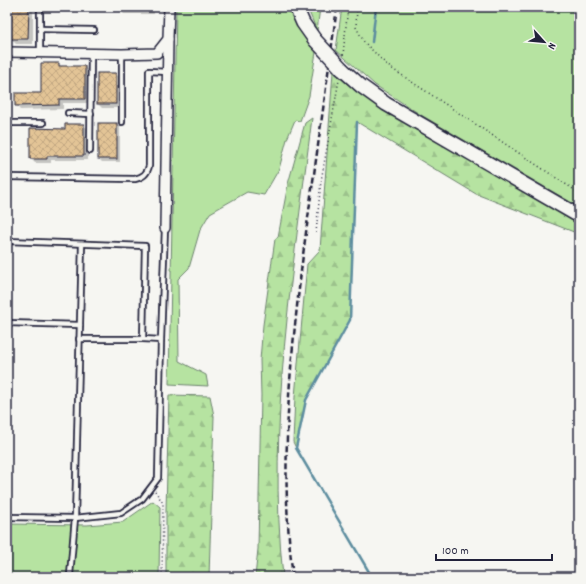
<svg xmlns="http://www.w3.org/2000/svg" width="586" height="584" font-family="Dekko,sans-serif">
<defs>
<pattern id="forest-firs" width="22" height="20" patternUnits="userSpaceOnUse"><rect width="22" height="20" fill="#b6e3a1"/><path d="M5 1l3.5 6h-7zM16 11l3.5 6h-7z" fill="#9cc28c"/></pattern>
<pattern id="building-cross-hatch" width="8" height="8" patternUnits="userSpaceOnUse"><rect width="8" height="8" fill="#e3c496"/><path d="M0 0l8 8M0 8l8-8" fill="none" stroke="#c2a882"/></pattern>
</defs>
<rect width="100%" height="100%" fill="#f6f6f2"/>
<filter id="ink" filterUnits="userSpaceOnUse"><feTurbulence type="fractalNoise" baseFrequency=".025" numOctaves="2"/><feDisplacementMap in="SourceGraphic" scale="8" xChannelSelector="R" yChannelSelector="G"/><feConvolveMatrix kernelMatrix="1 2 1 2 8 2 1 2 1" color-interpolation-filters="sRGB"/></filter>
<g filter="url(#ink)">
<!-- grass -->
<g fill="#b6e3a1" stroke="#6c826e">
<path d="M176,7H289L306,39L316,52L309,96L300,121L295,120L287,139L279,169L264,195L247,192L210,213L200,230L189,268L178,279L179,361L206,375L208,386L169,384Z"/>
<path d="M307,7H320L317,31Z"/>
<path d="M342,7H579V207L421,115L375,85L336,50Z"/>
<path d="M153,501L160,507L159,577H7V524L87,525L123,522Z"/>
</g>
<!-- forest -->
<g fill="url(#forest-firs)" stroke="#6c826e">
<path d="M333,72C367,102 408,124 447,147C491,172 534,198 579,222V234L476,194L357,122L350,320L306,400L296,448L293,442L295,397L307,264L320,250Z"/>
<path d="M312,118C293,270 267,423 283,577H255L258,549L261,395L260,360L263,325L275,239L278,237L288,184L305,123Z"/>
<path d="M169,395L210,396L214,416L209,577H166V510Z"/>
</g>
<!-- shadow -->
<g fill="#0003">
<path d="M12,7H33V44H16L11,39Z"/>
<path d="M119,7H154V14H124L119,9Z"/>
<path d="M58,64L62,67H85L89,72V103H63V109L20,110L16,105L42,94Z"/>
<path d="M98,74H116L119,77V108H102L98,104Z"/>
<path d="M117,124L120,127V162H102L99,159Z"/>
<path d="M83,125L88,129V160H51V163H35L31,159V129L66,130Z"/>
</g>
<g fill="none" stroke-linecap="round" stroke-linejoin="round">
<!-- stream -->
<g stroke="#5d8d9f" stroke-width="2.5">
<path d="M372,42L376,7"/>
<path d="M357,122L350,320L306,400L296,448L372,577"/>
</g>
</g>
<!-- building -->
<g fill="url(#building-cross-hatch)" stroke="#22223b">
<path d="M11,7H29L28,39H10Z"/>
<path d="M41,63H59V66H85V99H59V105L15,106V93H41Z"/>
<rect x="97" y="73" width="19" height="31"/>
<rect x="98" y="123" width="19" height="36"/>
<path d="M65,124H84V156H47V159H30V128L65,129Z"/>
</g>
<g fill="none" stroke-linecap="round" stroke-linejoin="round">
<!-- lane casing -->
<g stroke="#22223b" stroke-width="8">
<g id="lane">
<path d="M40,29L94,30"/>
<path d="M40,53V7"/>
<path d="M68,113L91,114"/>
<path d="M122,122V54"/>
<path d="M7,123H43"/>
<path d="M90,151L91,54"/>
<path d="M7,177L135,179C143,177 147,174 149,166V71L168,72"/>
<path d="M7,241L145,246L143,339L161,340"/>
<path d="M7,323L80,325"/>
<path d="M79,339H143"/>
<path d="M7,517L75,518L121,513L142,499L158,478L161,340L165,228"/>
<path d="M70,575L75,518L82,244"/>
</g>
</g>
<!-- street casing -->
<g stroke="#22223b" stroke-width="12">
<g id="street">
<path d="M7,52L122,54L157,53L168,39L169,7"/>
<path d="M165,228L168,39"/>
</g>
</g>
<!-- secondary casing -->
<g stroke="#22223b" stroke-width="16">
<g id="secondary">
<path d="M296,7L303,23L315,40"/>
<path d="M342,69L361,86L386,104L579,216"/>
</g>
</g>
<!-- path -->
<g stroke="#22223b" stroke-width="1.5" stroke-dasharray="1 3" stroke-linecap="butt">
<path d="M357,7L356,27L364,42L388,66L579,193"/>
<path d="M343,55L348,7"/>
<path d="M316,233L321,181L339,80"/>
<path d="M155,491L163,503L162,577"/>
</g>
<!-- lane -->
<use href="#lane" stroke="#f6f6f2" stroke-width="4.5"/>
<!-- street -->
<use href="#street" stroke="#f6f6f2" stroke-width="9"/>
<!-- secondary -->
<use href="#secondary" stroke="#f6f6f2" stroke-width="13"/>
<!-- rail -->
<path stroke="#22223b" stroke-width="2.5" stroke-dasharray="6 3" stroke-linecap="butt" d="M293,577C279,469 290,362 303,255C314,172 326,90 337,7"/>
<!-- secondary-bridge casing -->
<g stroke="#22223b" stroke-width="16" stroke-linecap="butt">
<path id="secondary-bridge" d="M315,40L342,69"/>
</g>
<!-- secondary-bridge -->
<use href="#secondary-bridge" stroke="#f6f6f2" stroke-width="13"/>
</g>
</g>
<!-- margin -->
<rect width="586" height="584" fill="none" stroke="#f6f6f2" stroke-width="24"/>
<rect x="12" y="12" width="562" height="560" fill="none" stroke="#22223b" stroke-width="1.5" filter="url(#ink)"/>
<!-- north arrow -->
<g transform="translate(544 42) rotate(117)" stroke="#f6f6f2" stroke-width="3" paint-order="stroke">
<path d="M0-3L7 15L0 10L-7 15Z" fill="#22223b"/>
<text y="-6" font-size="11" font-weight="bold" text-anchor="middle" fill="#22223b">N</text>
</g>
<!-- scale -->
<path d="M436 554v6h116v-6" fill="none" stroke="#22223b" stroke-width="2"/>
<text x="442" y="554" font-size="12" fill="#22223b" stroke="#f6f6f2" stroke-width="3" paint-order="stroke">100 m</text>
</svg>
